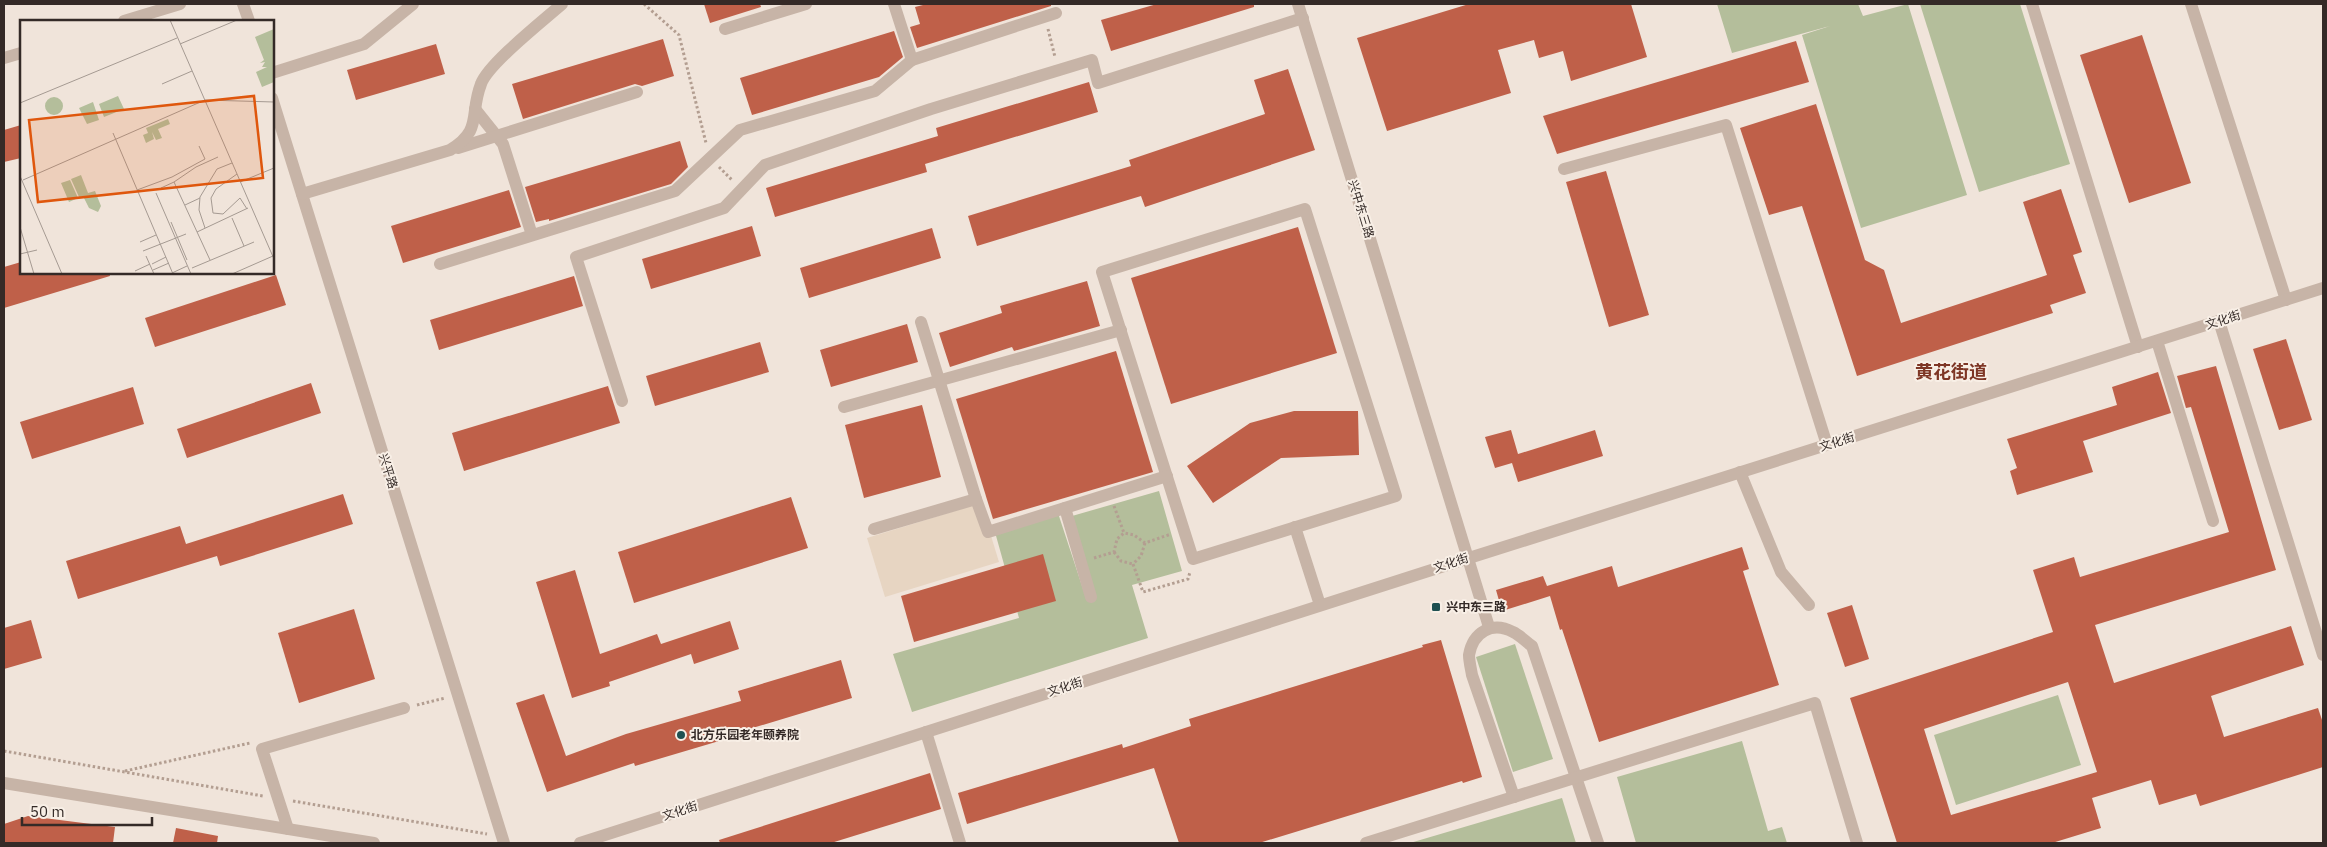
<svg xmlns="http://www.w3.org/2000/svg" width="2327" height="847" font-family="'IBM Plex Sans','Noto Sans SC',sans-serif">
<rect width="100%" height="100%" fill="#f0e4da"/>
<!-- green -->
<g fill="#b4be9b">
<path d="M1717,4H1858L1863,16L1908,4L1967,195L1861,228L1802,35L1830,26L1732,53Z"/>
<path d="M1920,4H2020L2070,164L1979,192Z"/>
<path d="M1159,491L1182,571L1132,585L1148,638L912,712L893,654L1019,618L993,525L1056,507L1086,598L1072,516Z"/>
<path d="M1515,644L1553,759L1513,772L1476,657Z"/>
<path d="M2058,695L2081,765L1956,805L1934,735Z"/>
<path d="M1742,741L1768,831L1782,827L1787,843H1636L1617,777Z"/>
<path d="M1562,798L1576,843H1410Z"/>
</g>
<!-- plaza -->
<path fill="#e7d5c2" d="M981,503L999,562L885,597L867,538Z"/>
<!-- building -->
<g fill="#bf6049" fill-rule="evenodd">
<path d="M704,4H760L761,7L710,23Z"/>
<path d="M927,4H1051V6L917,48L910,27L920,24L915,7Z"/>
<path d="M1157,4H1254V7L1111,51L1101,20Z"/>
<path d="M1469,4H1631L1647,57L1571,81L1563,51L1539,58L1534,40L1498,50L1511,93L1387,131L1357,38Z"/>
<path d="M894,31L903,57L879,77L752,115L740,78Z"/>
<path d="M2142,35L2191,183L2129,203L2080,55Z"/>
<path d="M663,39L674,76L642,86L635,84L523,119L512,84Z"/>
<path d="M1796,41L1809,82L1557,154L1543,116Z"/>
<path d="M436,44L445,74L356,100L347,70Z"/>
<path d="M1288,69L1315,150L1145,207L1141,196L977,246L968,216L1131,166L1129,160L1265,114L1254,80Z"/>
<path d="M1089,82L1098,112L925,164L927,172L775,217L766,188L938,136L936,128Z"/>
<path d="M1816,104L1865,260L1884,270L1901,323L2047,275L2023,202L2061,189L2082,252L2073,255L2086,293L2050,305L2053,313L1857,376L1802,206L1769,215L1740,128Z"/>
<path d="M21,125V158L4,162V130Z"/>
<path d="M680,141L688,167L671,184L549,221V219L536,222L525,187Z"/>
<path d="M1606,171L1649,315L1609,327L1566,182Z"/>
<path d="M509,190L521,227L403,263L391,226Z"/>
<path d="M752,226L761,256L651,289L642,259Z"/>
<path d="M1298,227L1337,353L1171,404L1131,278Z"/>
<path d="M932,228L941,258L809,298L800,268Z"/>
<path d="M21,262V272H109L110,276L4,308V267Z"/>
<path d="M276,275L286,305L155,347L145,318Z"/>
<path d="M574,276L583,306L439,350L430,320Z"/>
<path d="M1087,281L1100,326L1014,351L1012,347L950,367L939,333L1002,313L1000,306Z"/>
<path d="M907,324L918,362L831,387L820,350Z"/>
<path d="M2286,339L2312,420L2279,430L2253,349Z"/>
<path d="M760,342L769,372L655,406L646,376Z"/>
<path d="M1116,351L1153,472L993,519L956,399Z"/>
<path d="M2216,366L2276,570L2095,625L2114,683L2291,626L2304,665L2211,696L2224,737L2318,708L2323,723V767L2200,806L2196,794L2159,805L2151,780L2092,798L2101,828L2052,843H1897L1850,698L2053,632L2033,570L2074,557L2080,577L2229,532L2191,407L2186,408L2177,376ZM2068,682L2097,772L1951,815L1924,729Z"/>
<path d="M2158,372L2171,413L2083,441L2093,472L2017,495L2010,471L2017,468L2007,439L2117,405L2112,387Z"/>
<path d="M311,383L321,413L187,458L177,429Z"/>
<path d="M608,386L620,423L464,471L452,433Z"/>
<path d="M133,387L144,424L32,459L20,422Z"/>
<path d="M922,405L941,477L864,498L845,425Z"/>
<path d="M1294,411H1358L1359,455L1281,458L1213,503L1187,466L1250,423Z"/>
<path d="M1511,430L1518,454L1595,430L1603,456L1518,482L1512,463L1495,468L1485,437Z"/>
<path d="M343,494L353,524L220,566L217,556L78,599L66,561L180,526L186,544Z"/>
<path d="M791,497L808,548L634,603L618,552Z"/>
<path d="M1742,547L1749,569L1743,571L1779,685L1599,742L1562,629L1560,630L1550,596L1502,611L1496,590L1543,576L1547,586L1612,566L1618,587Z"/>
<path d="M1043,554L1056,601L914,642L901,596Z"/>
<path d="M575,570L600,654L657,634L661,644L730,621L739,649L694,664L691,654L609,682L610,686L572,698L536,582Z"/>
<path d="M1852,605L1869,659L1845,667L1827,613Z"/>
<path d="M354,609L375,679L299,703L278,633Z"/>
<path d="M31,620L42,658L4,669V628Z"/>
<path d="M1441,640L1482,777L1463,783L1462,781L1259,843H1179L1154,768L967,824L958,793L1122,744L1123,748L1191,726L1189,719L1423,647L1422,645Z"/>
<path d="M841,660L852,698L736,733V736L635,766L634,763L547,792L516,703L544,694L566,756L626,734L741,701L738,691Z"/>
<path d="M930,773L941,809L831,843H720L719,840Z"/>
<path d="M28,816L115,827L113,843H4V824Z"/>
<path d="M176,828L218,836L217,843H173Z"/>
</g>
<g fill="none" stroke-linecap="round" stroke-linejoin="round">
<!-- path -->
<g stroke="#b39e91" stroke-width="3" stroke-dasharray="2.5 2.5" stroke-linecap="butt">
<path d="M644,4L679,35L706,143"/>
<path d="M1048,29L1055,57"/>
<path d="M719,167L732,180"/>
<path d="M1114,506L1124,533"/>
<path d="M1145,543L1141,556L1133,564L1143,592L1188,579L1190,572"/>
<path d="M1114,552L1121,561L1133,564"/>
<path d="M1094,558L1114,552L1117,539L1124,533L1134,535L1145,543L1171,534"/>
<path d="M417,705L445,698"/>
<path d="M4,751L263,796"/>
<path d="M125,771L250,743"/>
<path d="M293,801L487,834"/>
</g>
<!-- minor -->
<g stroke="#c7b4a7" stroke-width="12">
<path d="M243,4L249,21"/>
<path d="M894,4L912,60L1056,13"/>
<path d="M1298,4L1489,627"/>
<path d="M2032,4L2138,347"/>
<path d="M2191,4L2286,300"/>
<path d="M124,21L180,4"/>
<path d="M725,29L806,4"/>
<path d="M4,58L21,53"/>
<path d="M272,73L364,44L413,4"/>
<path d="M272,98L504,843"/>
<path d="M475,109L503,144L532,235"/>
<path d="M458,148L637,92"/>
<path d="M1564,169L1726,125L1827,445"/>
<path d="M302,194L450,150C483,130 469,115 481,84C488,64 544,20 562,4"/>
<path d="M1305,209L1396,496L1193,559L1102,272Z"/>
<path d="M440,264L675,191L740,130L875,91L912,60"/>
<path d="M2219,321L2323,655"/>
<path d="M2157,341L2213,521"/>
<path d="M622,401L576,257L724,208L765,165L931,109L1092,60L1098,83L1303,18"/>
<path d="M844,407L1121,330"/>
<path d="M1740,472L1781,572L1809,605"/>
<path d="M976,499L988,532L1167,476"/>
<path d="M1065,508L1091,597"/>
<path d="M1295,527L1320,605"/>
<path d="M874,529L976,499L921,322"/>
<path d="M926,732L960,843"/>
<path d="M4,783L374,843"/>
<path d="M1514,797L1472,675C1471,669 1469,661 1469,655C1473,632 1492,621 1513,632C1520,635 1526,642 1532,646L1598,843"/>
<path d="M288,829L262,749L404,708"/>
<path d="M580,843L1469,558L2323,288"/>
<path d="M1366,843L1815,703L1857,843"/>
</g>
</g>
<!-- markers -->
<g fill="#1f5152" stroke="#f8efe6" stroke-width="2">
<rect x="1431" y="602" width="10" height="10" rx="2.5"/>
<circle cx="681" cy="735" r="5"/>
</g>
<g text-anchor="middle" stroke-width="4" stroke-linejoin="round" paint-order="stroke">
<!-- street labels -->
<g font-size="12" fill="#342a27" stroke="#f8efe6">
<text transform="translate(1361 209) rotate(73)" y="4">兴中东三路</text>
<text transform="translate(2223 320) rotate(-18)" y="4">文化街</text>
<text transform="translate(1837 442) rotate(-18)" y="4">文化街</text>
<text transform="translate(388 471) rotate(73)" y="4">兴平路</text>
<text transform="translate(1451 563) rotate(-18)" y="4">文化街</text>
<text transform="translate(1065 687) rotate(-18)" y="4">文化街</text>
<text transform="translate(680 811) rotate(-18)" y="4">文化街</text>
</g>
<!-- poi labels -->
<g font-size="12" font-weight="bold" fill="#342a27" stroke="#f8efe6" text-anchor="start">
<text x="1446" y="611">兴中东三路</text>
<text x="691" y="739">北方乐园老年颐养院</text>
</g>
<!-- district labels -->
<g font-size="18" font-weight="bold" fill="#7e3625" stroke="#f8efe6">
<text x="1951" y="378">黄花街道</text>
</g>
</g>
<!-- overview -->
<g transform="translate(20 20)">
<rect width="254" height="254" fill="#f0e4da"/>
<path d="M254,9V62L242,67L236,52L247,47H242L245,42L240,43L244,40L235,17ZM98,76L104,89L84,97L79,84ZM25 86a9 9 0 1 1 18 0a9 9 0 1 1-18 0ZM73,82L79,100L67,104L59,88ZM148,99L150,104L138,109L142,118L136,120L132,112L134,119L126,123L123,115L128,113L126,108ZM61,155L68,173L75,171L81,186L78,192L69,188L63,176L59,177L51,159ZM50,160L58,178L49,182L41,163Z" fill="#b4be9b"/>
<path fill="none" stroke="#a59a92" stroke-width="1" d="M150,0L254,239M160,24L217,0M142,64L172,51M0,83L157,18M93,113L153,254M217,154L196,169L191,178L193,193L203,194L220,178L227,189M0,156L42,254M3,160L185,80L254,82M154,162L176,147L198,137M220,162L254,148M141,168L154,162L190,240M117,170L152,157L185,139L179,126M136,173L171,254M165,185L180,178M212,198L224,226M151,202L167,240M0,207L14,254M185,208L179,190L180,177L197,149L212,143M177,212L228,188M120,222L136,215M123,231L166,214M0,234L17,230M126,236L134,254M132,244L146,237M172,248L234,222M133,250L149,243M115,251L130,244M152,253L167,246M212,254L253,236"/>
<path fill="#df570d" fill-opacity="0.15" stroke="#df570d" stroke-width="2.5" d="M234,76L243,158L18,182L9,100Z"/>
<rect width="254" height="254" fill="none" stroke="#342a27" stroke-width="2.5"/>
</g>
<!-- border -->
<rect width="2327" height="847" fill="none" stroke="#342a27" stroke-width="10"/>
<!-- scale -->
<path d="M22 817v8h130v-8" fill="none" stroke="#342a27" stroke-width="2.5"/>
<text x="30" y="817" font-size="15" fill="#342a27" stroke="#f8efe6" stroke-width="4" paint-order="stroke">50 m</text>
</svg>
